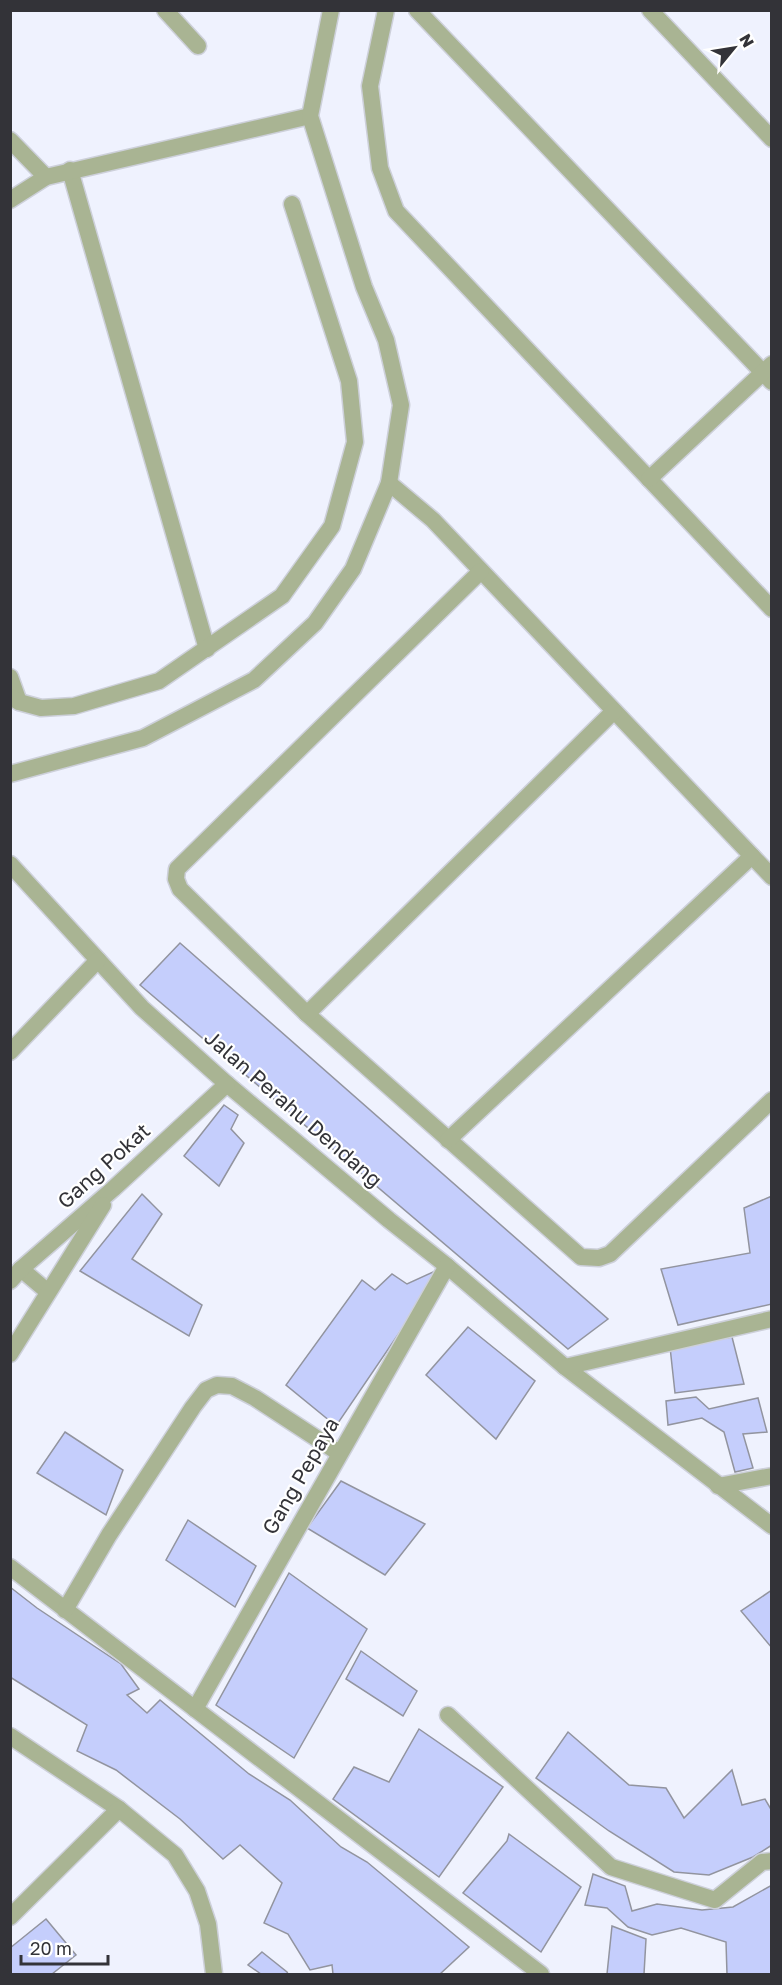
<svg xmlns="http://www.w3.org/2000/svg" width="782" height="1985" font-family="'Golos Text',sans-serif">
<rect width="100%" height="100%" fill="#eff2fe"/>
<!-- building -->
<g fill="#c5cefc" stroke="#92949f" stroke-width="1.5">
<path d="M180,943L608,1319L568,1349L140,985Z"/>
<path d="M224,1105L238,1115L231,1129L244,1143L219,1186L184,1156Z"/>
<path d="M142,1194L162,1214L132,1259L202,1305L189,1336L80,1271Z"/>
<path d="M772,1196V1304L678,1325L661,1269L750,1253L744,1208Z"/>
<path d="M444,1267L336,1426L286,1385L362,1280L375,1290L392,1274L407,1284Z"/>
<path d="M468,1327L535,1381L496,1439L426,1375Z"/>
<path d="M732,1337L744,1384L675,1393L670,1347Z"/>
<path d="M696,1397L709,1409L758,1398L767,1432L743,1434L753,1468L735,1472L724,1432L702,1418L668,1425L666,1401Z"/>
<path d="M65,1432L123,1470L106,1515L37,1473Z"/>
<path d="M341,1481L425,1524L385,1575L307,1528Z"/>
<path d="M188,1520L256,1566L235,1607L166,1560Z"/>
<path d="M289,1573L367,1629L294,1758L216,1705Z"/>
<path d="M10,1587L37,1608L121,1664L139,1689L127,1695L147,1713L160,1700L249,1774L290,1800L341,1847L367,1862L469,1947L440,1974H333L332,1965L310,1970L288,1934L264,1923L282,1883L240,1845L223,1859L180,1819L116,1770L77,1751L87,1725L10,1677Z"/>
<path d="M772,1590V1648L741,1611Z"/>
<path d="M361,1651L417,1691L403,1716L346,1679Z"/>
<path d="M419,1729L503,1787L439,1877L333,1799L354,1767L389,1782Z"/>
<path d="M568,1732L629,1785L666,1788L684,1818L732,1770L742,1805L765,1799L772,1811V1845L753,1857L709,1875L674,1872L609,1831L536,1778Z"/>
<path d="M509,1834L581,1887L541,1952L463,1893L507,1841Z"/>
<path d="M593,1874L625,1886L632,1911L657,1904L702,1910L733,1907L772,1885V1974H727L726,1942L681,1928L652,1935L628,1927L607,1908L585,1905Z"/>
<path d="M46,1919L76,1955L52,1974H10V1948Z"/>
<path d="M612,1926L646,1939L644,1974H607Z"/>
<path d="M262,1952L287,1972L288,1974H261L248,1965Z"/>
</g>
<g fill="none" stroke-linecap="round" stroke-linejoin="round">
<!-- minor casing -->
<g stroke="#cdd0da" stroke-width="19">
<g id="minor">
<path d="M165,10L198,46"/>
<path d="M386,10L370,86L380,168L396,211L772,609"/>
<path d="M417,10L772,382"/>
<path d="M650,10L772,139"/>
<path d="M10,140L46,177"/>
<path d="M70,170L207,649"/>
<path d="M10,200L46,177L310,116"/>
<path d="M649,479L772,364"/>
<path d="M389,483L433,520L772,877"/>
<path d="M481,571L177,869L176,879L180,889L307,1014L581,1257L599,1258L610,1254L772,1100"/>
<path d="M10,677L19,702"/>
<path d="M10,697L19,702L41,708L74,706L159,681L282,596L332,526L355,442L349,381L292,204"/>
<path d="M10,774L143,738L254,680L315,623L353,569L389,483L401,405L386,340L364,287L310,116L331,10"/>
<path d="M10,864L142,1008L227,1084L389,1220L447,1266L565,1367L772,1526"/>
<path d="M307,1014L614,711"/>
<path d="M10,1052L98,960"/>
<path d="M448,1140L752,856"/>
<path d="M21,1269L48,1292"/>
<path d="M10,1281L21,1269L113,1189L227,1084"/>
<path d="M10,1354L103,1205"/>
<path d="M565,1367L772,1319"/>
<path d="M718,1486L772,1476"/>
<path d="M10,1567L541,1974"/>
<path d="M65,1610L109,1535L193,1407L206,1390L217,1385L232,1386L255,1398L339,1453"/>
<path d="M195,1709L447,1266"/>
<path d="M448,1715L611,1867L715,1900L762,1862L772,1861"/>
<path d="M10,1736L119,1809"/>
<path d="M10,1917L119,1809L175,1855L197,1891L208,1924L214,1974"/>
</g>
</g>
<!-- minor -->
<use href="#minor" stroke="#a9b493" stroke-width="16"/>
</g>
<g text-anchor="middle" stroke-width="4.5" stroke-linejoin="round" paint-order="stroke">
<!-- street labels -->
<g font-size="21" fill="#333338" stroke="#fff">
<text transform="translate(293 1109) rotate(41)" y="7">Jalan Perahu Dendang</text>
<text transform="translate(104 1166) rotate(-42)" y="7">Gang Pokat</text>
<text transform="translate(301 1476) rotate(-60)" y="7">Gang Pepaya</text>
</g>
</g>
<!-- border -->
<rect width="782" height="1985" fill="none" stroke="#333338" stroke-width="24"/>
<!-- north arrow -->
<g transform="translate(734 48) rotate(60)" stroke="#ffffff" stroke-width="4.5" paint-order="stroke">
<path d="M0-4.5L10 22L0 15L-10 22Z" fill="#333338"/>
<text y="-9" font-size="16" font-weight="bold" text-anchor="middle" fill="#333338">N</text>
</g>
<!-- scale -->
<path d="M21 1955v9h87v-9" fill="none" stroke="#333338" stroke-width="3"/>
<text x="30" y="1955" font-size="18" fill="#333338" stroke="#ffffff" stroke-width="4.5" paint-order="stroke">20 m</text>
</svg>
